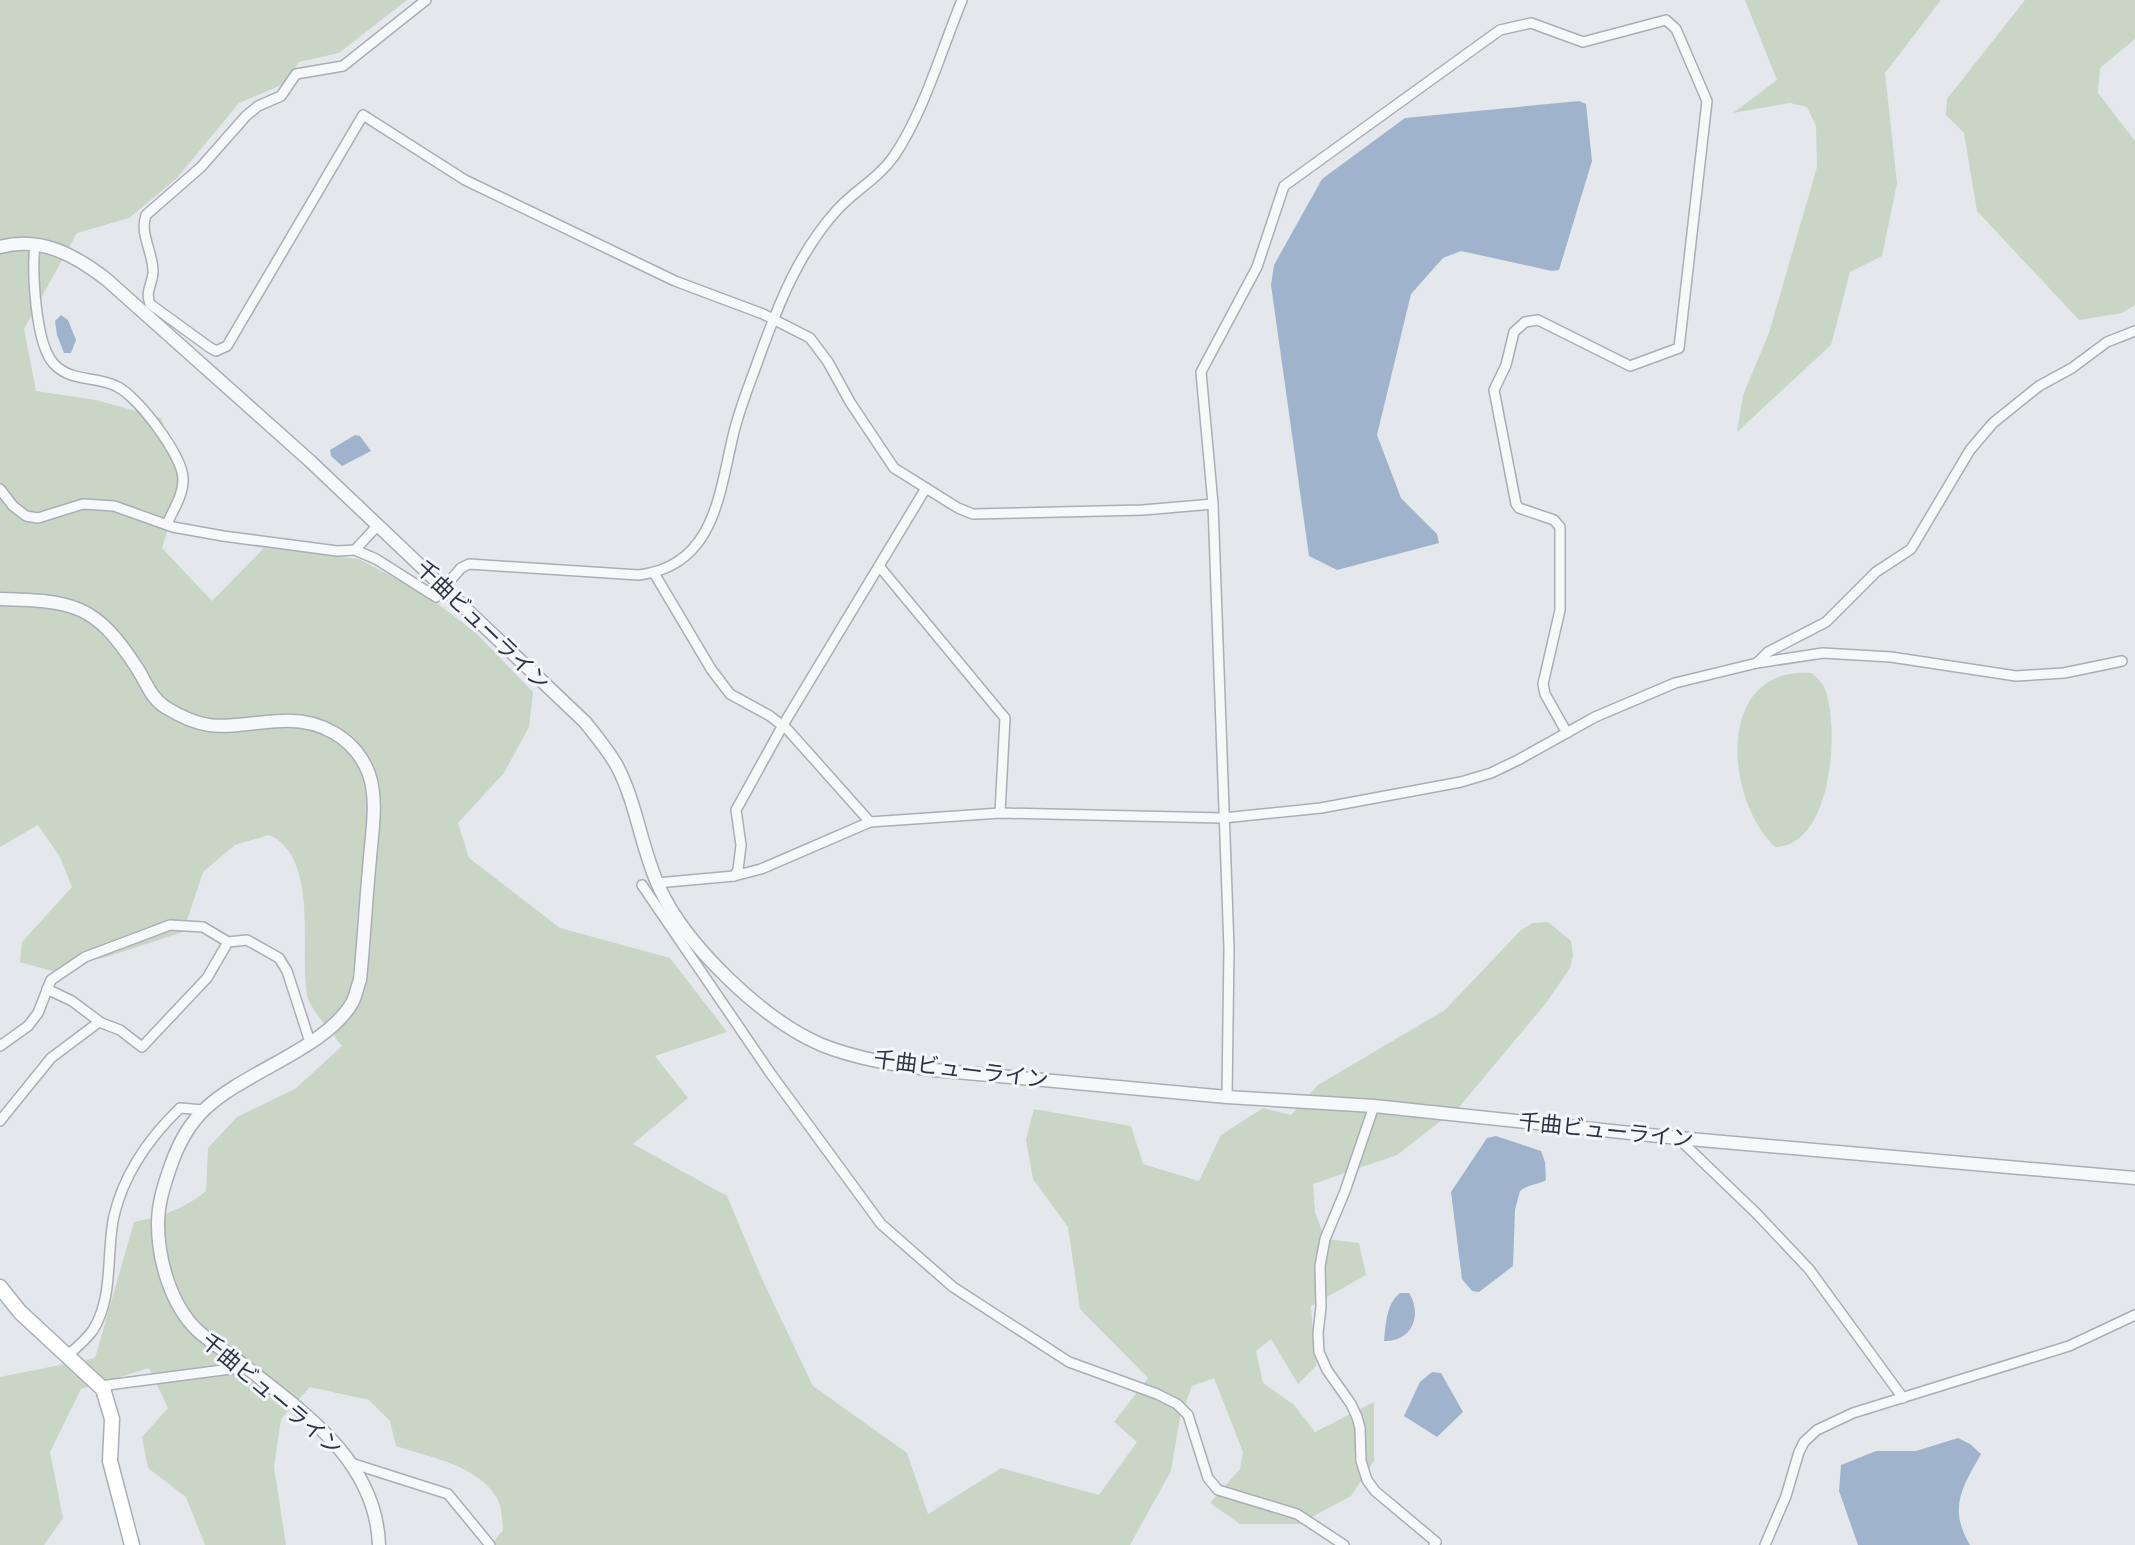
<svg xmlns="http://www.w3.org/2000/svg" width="2135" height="1545" font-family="'Open Sans','Noto Sans JP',sans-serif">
<rect width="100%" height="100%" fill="#e4e7ec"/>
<!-- green -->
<g fill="#c9d6c5">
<path d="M0,0H407L339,53L299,62L284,84L239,103L177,178L129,218L77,233L24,329L36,391L96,400L161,418L182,482L162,548L212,601L264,548L359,559L425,594L476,633L533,692L529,727L504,773L458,823L469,858L560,928L670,958L727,1032L655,1056L688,1098L633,1144L727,1196L762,1279L813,1386L907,1453L928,1514L1001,1468L1099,1495L1137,1442L1114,1422L1148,1378L1080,1309L1068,1227L1033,1179L1026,1140L1034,1109L1131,1126L1143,1164L1199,1181L1221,1135L1263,1108L1291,1115L1318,1085L1445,1010L1521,930L1533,923L1548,922L1571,941L1573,956L1570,968L1546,1003L1460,1106L1397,1155L1313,1184L1315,1212L1325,1239L1359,1243L1366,1275L1311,1306L1316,1366L1298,1384L1271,1339L1256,1351L1263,1383L1294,1405L1315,1432L1374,1402V1461L1351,1496L1299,1524H1240L1210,1503L1240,1469L1243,1452L1214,1378L1192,1386L1180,1418L1171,1471L1130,1545H491L503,1530C502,1520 502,1507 497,1498C476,1464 431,1458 396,1446L390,1421L369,1400L310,1387L281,1419L274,1467L286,1545H205L186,1497L148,1468L142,1437L168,1408L149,1368L81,1389L50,1452L63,1518L44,1545H0V1377L95,1358L134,1222C162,1216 184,1209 206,1191L208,1148L237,1117L295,1089L342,1046C333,1034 310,1009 307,995C299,951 320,857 269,835L235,845L203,872L183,932L103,958L74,963L59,973L20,962L22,942L72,887L60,857L38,825L0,847Z"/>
<path d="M1745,0H1941L1885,73L1897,183L1882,256L1850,272L1831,345L1737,432L1743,395L1769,333L1817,167L1816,126L1807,107L1790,103L1733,113L1777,80Z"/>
<path d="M2025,0H2135V39L2100,68L2098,93L2135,141V305L2122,313L2079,320L1977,211L1964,133L1946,115L1947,99Z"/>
<path d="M1811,673C1816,677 1821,681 1824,687C1841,726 1832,847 1775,847C1724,799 1715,666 1811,673Z"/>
</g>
<!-- water -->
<g fill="#9fb4cc">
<path d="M1579,101L1586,104L1592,161L1559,270L1552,271L1461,251L1443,258L1411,294L1377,435L1401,498L1437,534L1439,543L1337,570L1309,556L1271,285L1274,265L1322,179L1405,118Z"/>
<path d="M61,315L68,320L76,340L71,353H64L57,335L55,321Z"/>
<path d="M355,435L360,436L371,451L342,466L331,456L330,450Z"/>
<path d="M1496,1136L1541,1151L1545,1162L1546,1180C1537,1185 1529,1184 1520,1191L1515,1210L1513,1266L1479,1292L1472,1291L1462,1279L1451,1192L1487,1138Z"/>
<path d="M1400,1293H1409C1423,1315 1412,1342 1384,1341C1386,1324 1386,1304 1400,1293Z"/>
<path d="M1432,1372L1441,1373L1463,1412L1437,1437L1404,1416L1420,1382Z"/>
<path d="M1958,1438L1970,1444L1981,1454C1962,1488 1948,1508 1970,1545H1858L1839,1491L1841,1465L1876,1451H1916Z"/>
</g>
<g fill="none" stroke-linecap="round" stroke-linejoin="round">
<!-- minor casing -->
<g stroke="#a9aeb7" stroke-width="12">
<g id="minor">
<path d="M426,0L343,66L296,74L281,96L258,106L246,116L201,167L146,215C139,235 154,253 153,273C152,285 145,291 150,304L209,347L216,351L227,346L363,115L465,180L675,281L763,314L810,338L828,362L850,402L894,468L958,508L973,514L1143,510L1213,504"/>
<path d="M35,244C32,271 35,344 54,364C71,382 95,376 116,386C137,395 182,455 183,478C184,494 173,510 167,524"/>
<path d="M0,489L13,506L26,516L38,518L83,504L114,506L173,527L223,536L337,551L355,550L378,525"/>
<path d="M355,550L376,559L436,597L461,568L469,564L639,575C714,566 719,495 733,436C739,409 751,381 760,355C779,303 799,252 837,210C854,191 879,178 894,156C923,114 942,49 962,0"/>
<path d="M879,566L1005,718L1000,813"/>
<path d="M654,573L711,669L730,694L770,716L788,730L870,822"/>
<path d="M1757,663L1768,652L1826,622L1876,572L1911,549L1970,450L1993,423L2039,386L2072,368L2107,342L2135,331"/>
<path d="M734,876L738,870L741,845L736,810L783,725L926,488"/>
<path d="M657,883L734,876L761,869L870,822L1000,813L1223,818L1321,808L1461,782L1491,773L1518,760L1595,717L1675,683L1757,663L1823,653L1891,657L2016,676L2064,673L2122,661"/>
<path d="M642,885L771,1074L881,1224L953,1287L1069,1362L1157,1394L1177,1404L1188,1415L1208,1478L1218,1490L1297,1514L1344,1545"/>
<path d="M47,989L72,1001L100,1022"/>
<path d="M0,1046L28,1026L38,1013L51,980L85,957L170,925L203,927L228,942"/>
<path d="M1227,1097L1229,948L1213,504L1201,372L1257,267L1284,186L1500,30L1531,23L1583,42L1666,20L1676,29L1707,101L1679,348L1630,366L1538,320L1525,322L1514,332L1506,365L1494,390L1516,504L1519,508L1554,520L1560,527V610L1543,684L1545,694L1567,733"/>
<path d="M1374,1106L1345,1191L1325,1239L1320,1266L1321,1307L1318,1333L1319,1352L1327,1370L1351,1404L1357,1417L1360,1428L1361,1461L1367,1480L1375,1491L1436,1542L1434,1545"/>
<path d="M0,1121L51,1058L99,1022L120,1030L142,1047L207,978L228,942L247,940L279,958L287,971L310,1042"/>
<path d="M1678,1138L1756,1213L1809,1269L1903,1398"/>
<path d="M67,1356C76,1348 86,1340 93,1330C114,1297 106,1252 114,1216C124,1173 149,1138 180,1108L203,1110"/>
<path d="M100,1386L246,1367"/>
<path d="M354,1464L448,1494L490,1545"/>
<path d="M1765,1545L1786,1496L1799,1452L1804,1442L1817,1430L1853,1413L2069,1346L2135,1315"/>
</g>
</g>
<!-- tertiary casing -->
<g stroke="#a9aeb7" stroke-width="15">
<g id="tertiary">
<path d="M0,247C40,236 75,255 106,279L310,461L585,722C596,736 608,750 617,766C637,804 641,848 659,887C685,945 763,1020 822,1045C857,1059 896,1065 934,1070L1227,1097L1374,1106L1678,1138L2135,1178"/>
<path d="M0,599C73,601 95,603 137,668C146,682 151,698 165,707C214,737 229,723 282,721C319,719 355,737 369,774C378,800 372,832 370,858C366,899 364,939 360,980C357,987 356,996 352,1003C325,1049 245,1071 205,1109C189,1124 178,1145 171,1165C164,1185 158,1203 158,1224C158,1260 171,1305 197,1330C212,1344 230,1354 246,1367C306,1414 376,1462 379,1545"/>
</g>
</g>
<!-- secondary casing -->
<g stroke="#a9aeb7" stroke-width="17">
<path id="secondary" d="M0,1287L20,1312L103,1389L112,1419L110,1461L132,1545"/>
</g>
<!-- minor -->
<use href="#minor" stroke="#f7f8fa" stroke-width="9"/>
<!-- tertiary -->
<use href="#tertiary" stroke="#f7f8fa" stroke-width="12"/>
<!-- secondary -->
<use href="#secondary" stroke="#fff" stroke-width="14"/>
</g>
<g text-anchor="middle" stroke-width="6" stroke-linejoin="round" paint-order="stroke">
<!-- street labels -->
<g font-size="22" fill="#2b3445" stroke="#f4f6f9">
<text transform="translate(483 625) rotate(44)" y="8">千曲ビューライン</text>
<text transform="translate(961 1069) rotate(7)" y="8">千曲ビューライン</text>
<text transform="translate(1606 1130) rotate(6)" y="8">千曲ビューライン</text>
<text transform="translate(272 1394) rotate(40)" y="8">千曲ビューライン</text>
</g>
</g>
</svg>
